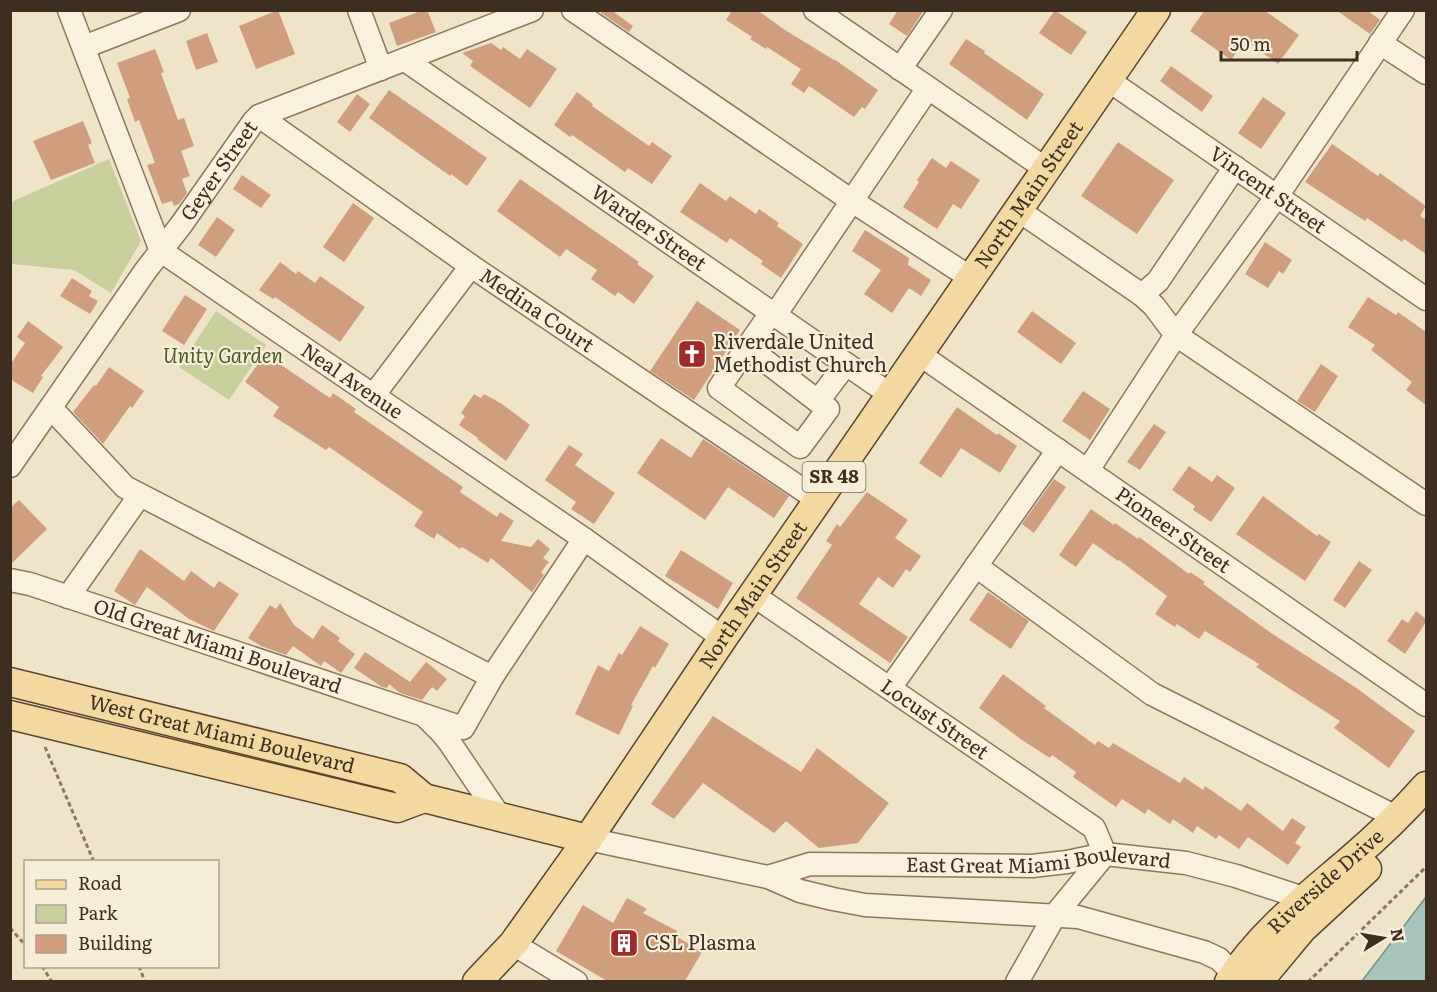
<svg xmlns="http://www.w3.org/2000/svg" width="1437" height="992" font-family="Literata,serif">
<rect width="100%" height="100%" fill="#f0e4c8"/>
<!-- green -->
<g fill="#c9cf9b">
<path d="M109,159L141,241L111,293L74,270L11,264V202Z"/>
<path d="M216,311L266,345L229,400L179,367Z"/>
</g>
<!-- water -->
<path fill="#a9c4bc" stroke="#6f938a" stroke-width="1.5" d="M1426,897V981H1362Z"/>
<!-- building -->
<g fill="#cf9f7d">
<path d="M278,10L295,54L256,69L239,26Z"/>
<path d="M423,10H427L436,32L397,46L389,23Z"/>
<path d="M602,10H611L633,26L629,32L601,13Z"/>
<path d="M732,10H757L785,30L834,60V59L878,90L865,109L862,107L854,117L809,86L804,93L791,84L801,69L767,47L766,49L750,39L752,37L726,20Z"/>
<path d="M898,10H924L907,36L889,24Z"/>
<path d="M1055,10L1087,32L1071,55L1039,33Z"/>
<path d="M1205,10H1264L1299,35L1278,64L1245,40L1231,60L1190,31Z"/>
<path d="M1336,10H1367L1380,20L1370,34Z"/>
<path d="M207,33L218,62L196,70L186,41Z"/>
<path d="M966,39L985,51L984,53L1044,94L1027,120L949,64Z"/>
<path d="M491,43L501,50L503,47L520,59L527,49L557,69L530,108L470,66L473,61L462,53Z"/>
<path d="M155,49L164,72L161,73L178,120L184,118L194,146L181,151L190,176L182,179L187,193L179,204L174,206L172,201L162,204L147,165L155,163L139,120L135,122L127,99L130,98L117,63Z"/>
<path d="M1171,66L1213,96L1202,112L1160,81Z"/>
<path d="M389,90L487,158L467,186L451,174L450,176L369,118Z"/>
<path d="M577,92L593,104L592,106L649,146L652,142L672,156L652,184L628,168L625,172L572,135L570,137L554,125Z"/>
<path d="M357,94L370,104L350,132L337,122Z"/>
<path d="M1263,97L1286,113L1261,149L1238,133Z"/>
<path d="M83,121L92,143L88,145L95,163L51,180L33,141Z"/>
<path d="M1118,142L1174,180L1137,234L1081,196Z"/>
<path d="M1332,144L1378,176L1380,173L1426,206L1420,216L1426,220V254L1404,239L1402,242L1367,218L1365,221L1305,182Z"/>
<path d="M932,158L946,168L951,161L980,180L961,209L953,204L937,229L903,207L919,182L917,180Z"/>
<path d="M242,175L271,195L261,208L233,189Z"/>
<path d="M520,179L639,262L637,264L654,276L634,304L618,292L615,296L591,279L597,270L566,249L560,257L497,211Z"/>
<path d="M700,183L726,201L730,196L756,214L759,209L779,223L777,226L803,244L781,278L761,264L763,261L730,238L727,243L680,212Z"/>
<path d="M353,203L374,218L344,262L323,247Z"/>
<path d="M217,217L235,230L216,257L198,245Z"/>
<path d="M865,230L909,258L908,265L931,280L921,296L909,288L892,313L864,294L881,270L852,251Z"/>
<path d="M1265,242L1292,260L1283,274L1279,271L1268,288L1245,274Z"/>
<path d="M280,262L296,274L298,271L315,283L320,276L365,307L340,342L275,297L273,299L259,290Z"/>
<path d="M72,278L92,291L89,296L98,301L90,314L60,296Z"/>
<path d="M185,295L207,309L184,345L162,331Z"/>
<path d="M1368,297L1396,315L1398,312L1426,332V405L1406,390L1412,382L1371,350L1375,345L1348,327Z"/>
<path d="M697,301L740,330L694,400L650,371Z"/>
<path d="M1032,311L1076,343L1061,364L1017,332Z"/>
<path d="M28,321L63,347L41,376L43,377L33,393L10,379V365L25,343L17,337Z"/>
<path d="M265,354L330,398L333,393L356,409L354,412L463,487L460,492L497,517L500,512L514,521L501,541L531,547L538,539L550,549L543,558L549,562L541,572L544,575L532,592L491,558L488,563L462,547L460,549L437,533L434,539L414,526L423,512L329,447L326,450L273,416L279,407L245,382Z"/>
<path d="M1321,364L1338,376L1315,412L1297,401Z"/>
<path d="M109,367L144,391L132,408L130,406L103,444L73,412L94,385L96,386Z"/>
<path d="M1083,391L1110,409L1090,440L1062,421Z"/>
<path d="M474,394L481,398L484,394L502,404L530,425L506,461L477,439L478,438L459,425L465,416L461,413Z"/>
<path d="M957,407L997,435L998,433L1017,446L1000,473L961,448L941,478L919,463Z"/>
<path d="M1154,424L1166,432L1140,470L1127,462Z"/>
<path d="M661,438L691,458L703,439L789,496L774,518L728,487L705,520L637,473Z"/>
<path d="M569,445L583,454L575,465L615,493L594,524L571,509L576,502L545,480Z"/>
<path d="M1189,466L1212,482L1217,475L1235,488L1211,522L1193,510L1195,506L1172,490Z"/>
<path d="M1054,479L1066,487L1034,533L1022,524Z"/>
<path d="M867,492L908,520L895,538L921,556L910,572L906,569L893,588L878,577L859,604L908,637L890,663L796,598L832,545L826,541L837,524L840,527Z"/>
<path d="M1263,496L1317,536L1319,534L1331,542L1305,581L1236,534Z"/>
<path d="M19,500L47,529L10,565V508Z"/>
<path d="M1091,509L1114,525L1115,523L1138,539L1139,537L1189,574L1190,572L1205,582L1203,584L1271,633L1355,687L1415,731L1389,768L1334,728L1340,721L1256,667L1259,664L1205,631L1199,639L1177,624L1175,627L1155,614L1167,596L1119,560L1118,561L1093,543L1076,567L1059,555Z"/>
<path d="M140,549L184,581L191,571L214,588L219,581L239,594L214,631L189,619L147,587L135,605L114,591Z"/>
<path d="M681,550L733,583L718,609L665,576Z"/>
<path d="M1359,561L1372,570L1345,608L1333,600Z"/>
<path d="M988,592L1029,621L1011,649L969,620Z"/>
<path d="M280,603L294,625L313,639L322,625L340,638L338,641L355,654L341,673L324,661L321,666L293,646L286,655L261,646L248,638L270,605L276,609Z"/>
<path d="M1416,611L1426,619V622L1405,654L1387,641L1402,619L1408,623Z"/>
<path d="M640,626L669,644L655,668L653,666L631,705L633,706L619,735L575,714L598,665L609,671L619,653L622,655Z"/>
<path d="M365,652L410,682L426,662L447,679L437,691L432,687L422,700L400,693L389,684L387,688L382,687L354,668Z"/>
<path d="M1003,674L1046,706L1044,708L1095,745L1098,741L1109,748L1113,743L1180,783L1184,777L1203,790L1205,786L1241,811L1247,803L1283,831L1292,818L1306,827L1295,843L1301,847L1288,865L1248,837L1239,849L1219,835L1216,839L1197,826L1193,833L1173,819L1170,824L1148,809L1145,814L1122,799L1116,807L1073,777L1076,772L1052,755L1050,758L1022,740L979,708Z"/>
<path d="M713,716L801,772L817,748L889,803L858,843L819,848L786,821L774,833L703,783L674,819L651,804Z"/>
<path d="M627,898L647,909L643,913L677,931L676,936L702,952L685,981H607L556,951L583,905L613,923Z"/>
</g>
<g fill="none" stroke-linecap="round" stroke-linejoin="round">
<!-- minor casing -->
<g stroke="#8d765c" stroke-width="25">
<g id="minor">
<path id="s1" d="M69,10L161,251L584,539L723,638"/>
<path d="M359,10L381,69"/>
<path d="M573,10L852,201L971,278"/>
<path d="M815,10L1046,169"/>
<path d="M1380,43L1426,73"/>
<path d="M84,47L179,10"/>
<path id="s2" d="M405,60L891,395"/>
<path d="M900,69L941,10"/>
<path id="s3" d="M1108,80L1426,299"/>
<path id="s4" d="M259,116L471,266L818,500"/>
<path d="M1018,210L1142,295L1158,281L1235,167"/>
<path d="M1142,295L1154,306L1176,335L1426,504"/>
<path d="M775,315L928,88"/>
<path d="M747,347L828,409L800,447L719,388L771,313"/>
<path id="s5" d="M919,354L1426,705"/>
<path d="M373,396L471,266"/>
<path d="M818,401L846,364"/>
<path d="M51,408L125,487L492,677"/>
<path id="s6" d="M10,466L146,270L181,225L254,121L259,116L532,10"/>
<path d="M1088,470L1176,335L1277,196L1403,10"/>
<path d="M976,566L1152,694L1396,817"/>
<path id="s7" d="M10,580L30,584L463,728L492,677L584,539"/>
<path id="s8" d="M753,595L1094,828L1105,854"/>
<path d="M68,597L140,495"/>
<path d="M890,688L1058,450"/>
<path d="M426,717L442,733L450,743L500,817"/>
<path d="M588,839L768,877L800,891L833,899L865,905L1078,917L1204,952L1219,959L1234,974"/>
<path id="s9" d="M768,877L810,864L1032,866L1067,862L1105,854L1186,863L1236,876L1303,898"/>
<path d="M513,944L576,982"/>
<path d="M1017,982L1055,915L1105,854"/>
</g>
</g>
<!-- major casing -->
<g stroke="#5b4430" stroke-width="31">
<g id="major">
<path id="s10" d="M10,682L400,778L424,798L588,839"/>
<path d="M10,715L397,808L424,798"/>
<path id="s11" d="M477,982L513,944L588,839L723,638L1156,10"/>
<path id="s12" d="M1229,982C1260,933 1307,897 1350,860C1377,837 1403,812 1426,786"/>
<path d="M1258,982L1302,929L1367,869"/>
</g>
</g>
<!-- path -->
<g stroke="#8d765c" stroke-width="3" stroke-dasharray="4.5 3" stroke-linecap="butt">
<path d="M45,747L94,862"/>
<path d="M10,928L26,946"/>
<path d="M42,966L52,982"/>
<path d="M139,966L145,982"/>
<path d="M1308,982L1426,867"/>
</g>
<!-- minor -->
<use href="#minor" stroke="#faf1dc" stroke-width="22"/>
<!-- major -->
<use href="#major" stroke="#f3d9a0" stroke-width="28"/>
</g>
<!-- icons -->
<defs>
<g id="church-square" transform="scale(1.5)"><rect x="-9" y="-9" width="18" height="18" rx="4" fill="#9e2a2b" stroke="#f7eed8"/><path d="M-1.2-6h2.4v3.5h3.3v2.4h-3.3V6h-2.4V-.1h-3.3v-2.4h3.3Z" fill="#fff"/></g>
<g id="building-square" transform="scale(1.5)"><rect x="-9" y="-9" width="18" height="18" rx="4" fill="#9e2a2b" stroke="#f7eed8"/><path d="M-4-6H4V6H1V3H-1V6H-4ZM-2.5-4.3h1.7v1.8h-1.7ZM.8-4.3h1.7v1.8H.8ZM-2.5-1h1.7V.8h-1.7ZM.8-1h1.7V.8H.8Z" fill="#fff"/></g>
</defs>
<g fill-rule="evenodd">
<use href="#church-square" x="692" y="354"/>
<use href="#building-square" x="624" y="943"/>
</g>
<g text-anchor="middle" stroke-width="4.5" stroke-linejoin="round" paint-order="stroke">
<!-- shield labels -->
<rect fill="#f7eed8" stroke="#756857" stroke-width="1.5" x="802.5" y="462" width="63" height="30" rx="4.5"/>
<g font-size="18" font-weight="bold" fill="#3d2e20">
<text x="834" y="483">SR 48</text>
</g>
<!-- street labels -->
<g font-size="20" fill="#3d2e20" stroke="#f7eed8">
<text dy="7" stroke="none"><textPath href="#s6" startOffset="362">Geyer Street</textPath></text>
<text dy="7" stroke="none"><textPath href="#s3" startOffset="194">Vincent Street</textPath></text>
<text dy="7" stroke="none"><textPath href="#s11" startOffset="962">North Main Street</textPath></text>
<text dy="7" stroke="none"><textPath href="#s2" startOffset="296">Warder Street</textPath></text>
<text dy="7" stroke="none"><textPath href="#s4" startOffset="339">Medina Court</textPath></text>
<text dy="7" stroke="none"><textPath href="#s1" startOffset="489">Neal Avenue</textPath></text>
<text dy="7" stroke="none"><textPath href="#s5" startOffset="309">Pioneer Street</textPath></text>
<text dy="7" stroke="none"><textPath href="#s11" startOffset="476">North Main Street</textPath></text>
<text dy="7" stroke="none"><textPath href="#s7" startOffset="218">Old Great Miami Boulevard</textPath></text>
<text dy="7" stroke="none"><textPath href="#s8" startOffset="220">Locust Street</textPath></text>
<text dy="7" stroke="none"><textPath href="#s10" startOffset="218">West Great Miami Boulevard</textPath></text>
<text dy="7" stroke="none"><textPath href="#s9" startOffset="273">East Great Miami Boulevard</textPath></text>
<text dy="7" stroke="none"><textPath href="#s12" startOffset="140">Riverside Drive</textPath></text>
</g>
<!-- poi labels -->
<g font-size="20" fill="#3d2e20" stroke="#f7eed8" text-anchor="start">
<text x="713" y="349">Riverdale United<tspan x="713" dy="23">Methodist Church</tspan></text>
<text x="645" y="950">CSL Plasma</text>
</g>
<!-- park labels -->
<g font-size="20" font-style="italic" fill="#4d5a26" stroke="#f7eed8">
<text x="223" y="363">Unity Garden</text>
</g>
</g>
<!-- border -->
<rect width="1437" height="992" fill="none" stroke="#3d2e20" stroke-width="24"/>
<!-- legend -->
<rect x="24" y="860" width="195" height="108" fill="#f7eed8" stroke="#ada18e" stroke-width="1.5"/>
<rect x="36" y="880" width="30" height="9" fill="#f3d9a0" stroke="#ada18e" stroke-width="1.5"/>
<text x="78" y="890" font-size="18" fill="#3d2e20">Road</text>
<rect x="36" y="905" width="30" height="18" fill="#c9cf9b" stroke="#ada18e" stroke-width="1.5"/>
<text x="78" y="920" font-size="18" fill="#3d2e20">Park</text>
<rect x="36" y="935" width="30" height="18" fill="#cf9f7d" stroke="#ada18e" stroke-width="1.5"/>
<text x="78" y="950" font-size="18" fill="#3d2e20">Building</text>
<!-- north arrow -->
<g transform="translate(1383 938) rotate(79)" stroke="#f7eed8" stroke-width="4.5" paint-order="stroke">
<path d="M0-4.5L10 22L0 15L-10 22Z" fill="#3d2e20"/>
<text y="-9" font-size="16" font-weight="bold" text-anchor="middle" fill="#3d2e20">N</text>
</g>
<!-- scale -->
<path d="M1221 51v9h136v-9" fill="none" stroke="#3d2e20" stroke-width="3"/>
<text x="1230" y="51" font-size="18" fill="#3d2e20" stroke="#f7eed8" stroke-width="4.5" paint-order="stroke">50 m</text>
</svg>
